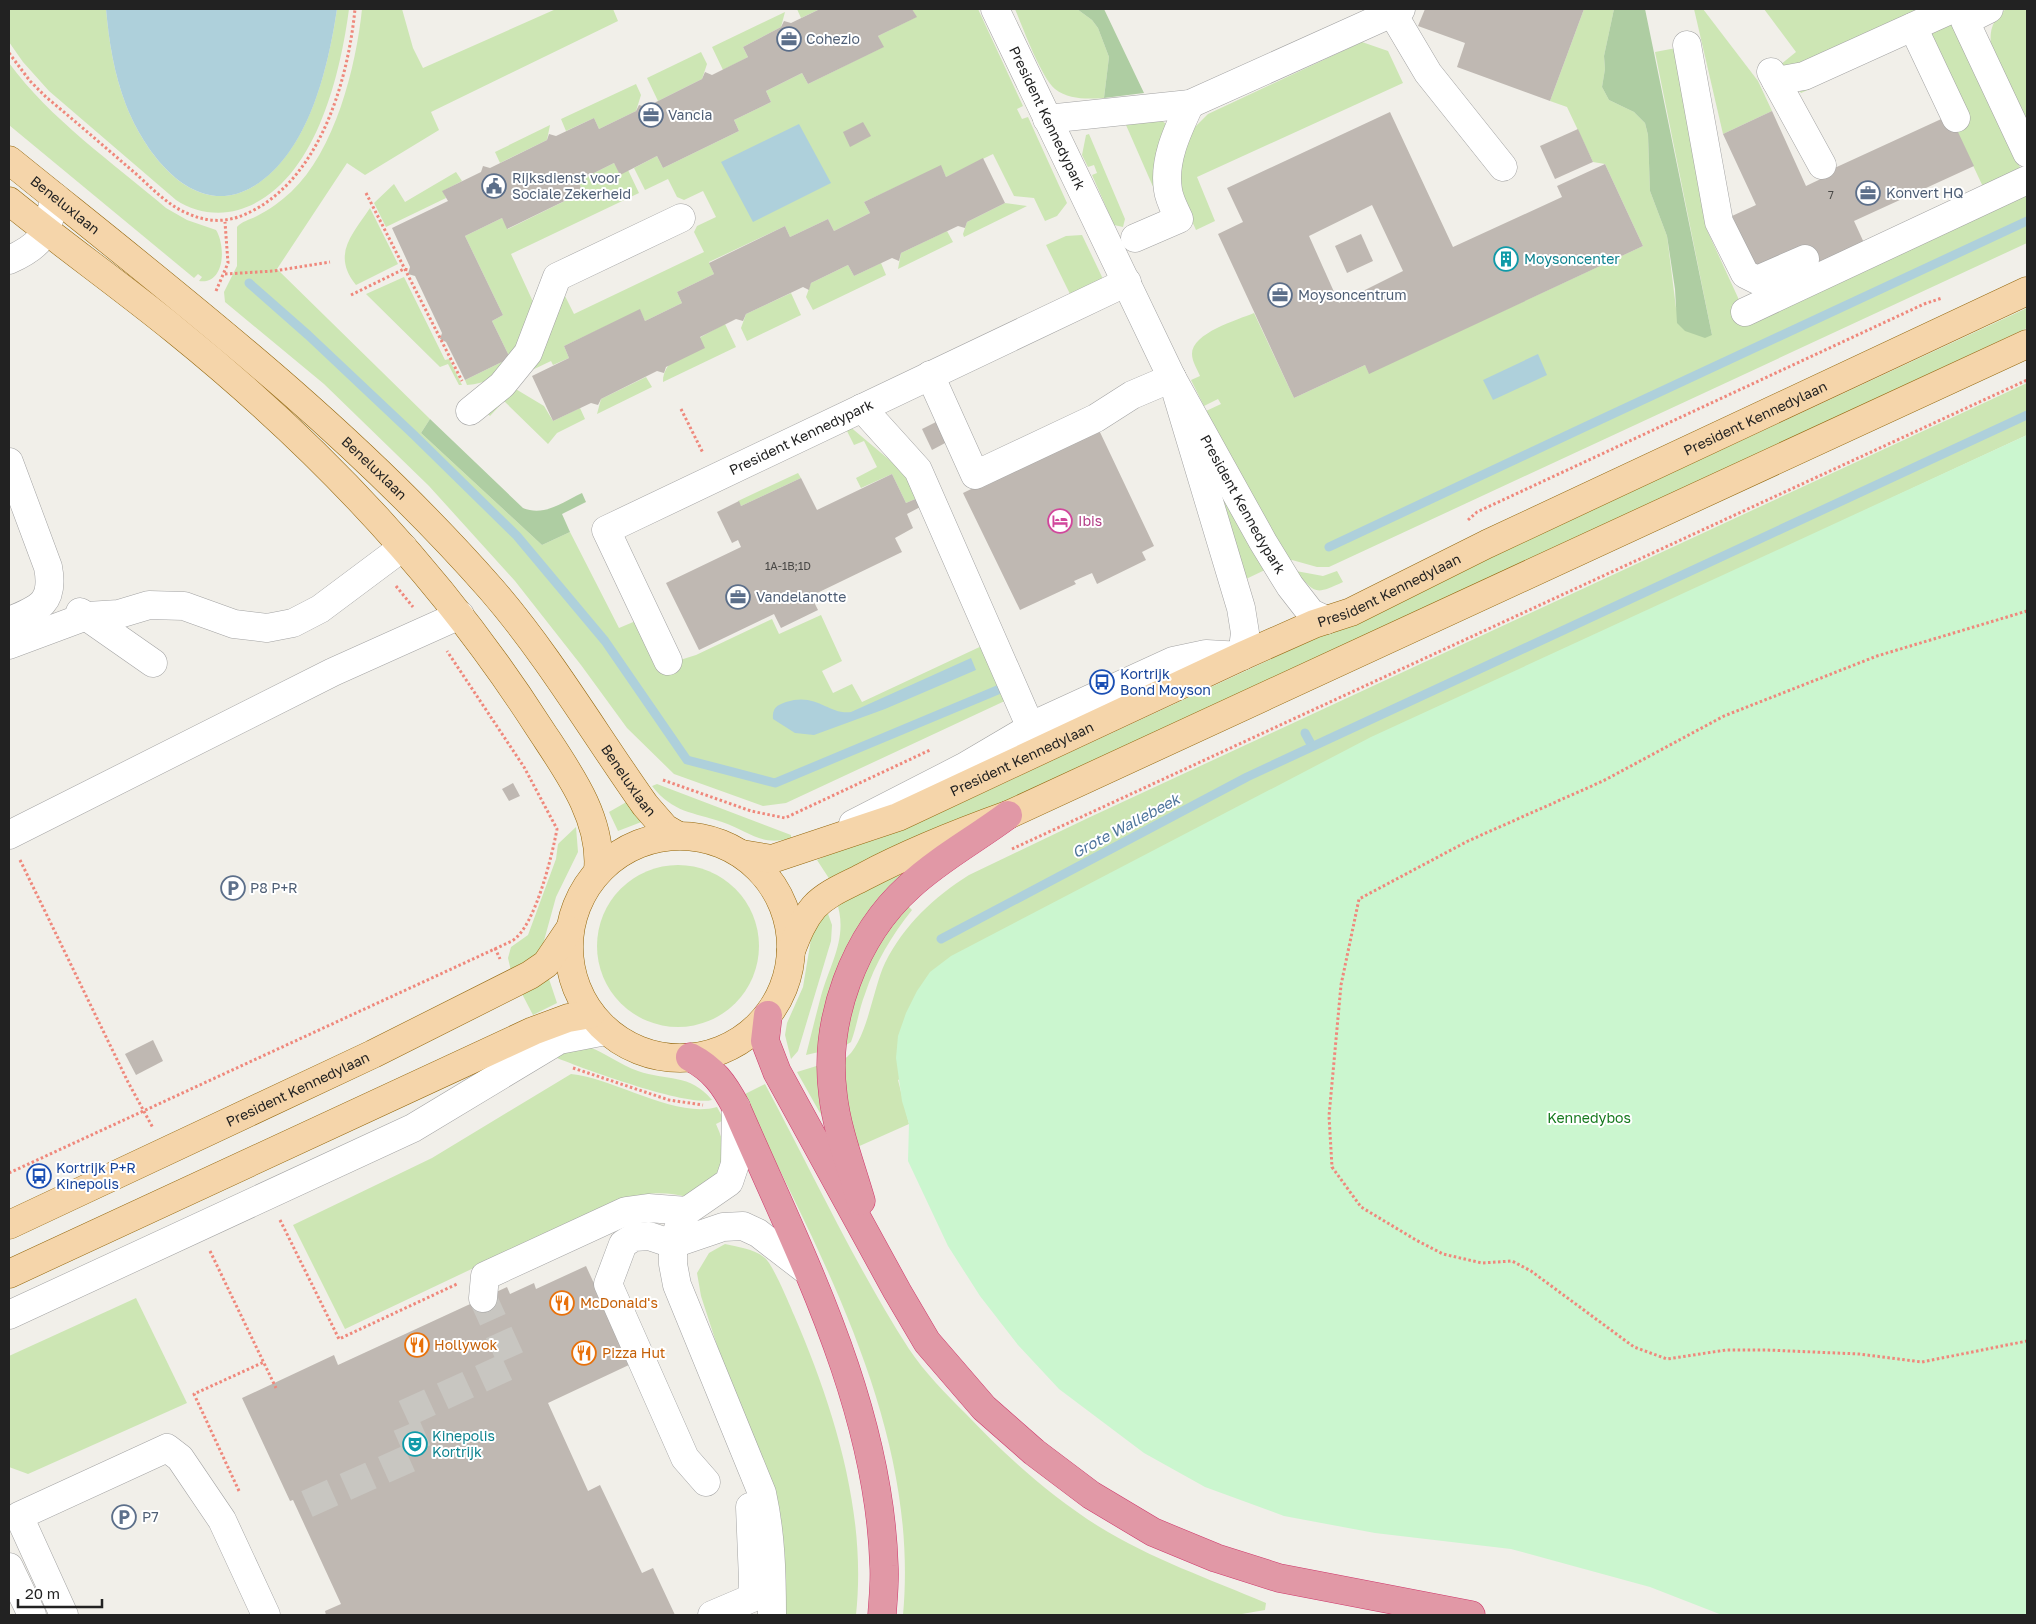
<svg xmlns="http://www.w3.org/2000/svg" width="2036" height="1624" font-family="'Golos Text',sans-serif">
<rect width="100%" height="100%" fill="#f1efe9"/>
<!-- grass -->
<g fill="#cde6b4">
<path d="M9,9H106C109,42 114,74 126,105C145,154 195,222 254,186C309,152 328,68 337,9H349C340,77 314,188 238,210C217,216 194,212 176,200L49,91L23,62L9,42Z"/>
<path d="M362,9H402L413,48L423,68L556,9H613L618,21L431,112L439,130L365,175L347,163L277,269L430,419L421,433L542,545L570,532L619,628L638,620L680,660L696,655L772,619L779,634L821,615L842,661L822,671L833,693L852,684L862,702L986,644L1009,699L786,803L763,806L674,774L627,728L581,665L515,581L429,486L324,384L225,302L224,292L237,266V227C242,221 250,220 257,216C269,210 281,201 291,192C335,151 356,67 362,9Z"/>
<path d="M797,9H820L801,18Z"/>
<path d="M912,9H978L1023,106L1017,109L1022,119L1028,117L1067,203L1057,216L1045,221L1034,198L1014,196L993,154L946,177L941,166L864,202L870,213L834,231L828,219L790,237L785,226L709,262L714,274L677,292L682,303L645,321L640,310L564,346L569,358L553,365L551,361L530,371L565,296L574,314L704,252L694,232L697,226L716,217L703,191L684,200L677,197L668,179L645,190L634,168L657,156L663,168L739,131L734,120L771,102L766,91L802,73L808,84L883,47L878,36L916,17Z"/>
<path d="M1015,9H1077L1092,20L1098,28L1109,57L1104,98C1088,99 1069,100 1055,89C1041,77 1023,28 1015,9Z"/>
<path d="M1584,9H1614L1604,56L1605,69L1602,87L1609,100L1634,112L1645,123L1648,135L1650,191L1667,236L1676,308L1712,335L1655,52L1676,48L1706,228L1740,302L1985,191L1914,40L1801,93L1780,65L1796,52L1764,9H1944L2027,182V243L1329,567H1317L1292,560L1287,563L1211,430L1216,428L1206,411L1221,404L1218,399L1204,406L1191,380L1200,376C1197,369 1192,361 1192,354C1192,333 1237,320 1254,313L1294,398L1365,365L1369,373L1643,246L1605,164L1593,162L1567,107L1550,101Z"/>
<path d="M1694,9H1703L1758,81L1772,111L1723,134Z"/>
<path d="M2006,9H2027V123L1991,46C1989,29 1993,19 2006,9Z"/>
<path d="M785,12L781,27L743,47L748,57L723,70L712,47Z"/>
<path d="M1362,42L1388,51L1403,83L1197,177L1215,221L1196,230L1181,197L1177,174L1191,131L1208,114Z"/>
<path d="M701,52L707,64L702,79L658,101L647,78Z"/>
<path d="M9,63C50,119 113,163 166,208L187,220L216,230C226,246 225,285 199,281L202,277L198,274L194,278L9,125Z"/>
<path d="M636,84L641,95L636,111L599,129L594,118L566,131L561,119Z"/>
<path d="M1161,120L1166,124L1157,187L1154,189L1126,125Z"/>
<path d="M550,125L547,140L500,163L495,152Z"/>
<path d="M1089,134L1125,219L1123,227L1114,225L1092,175L1097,173L1094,165L1088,167L1082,155L1086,135Z"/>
<path d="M614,163L620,174L628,170L639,193L511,254L535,306C524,341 509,383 467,385L465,380L510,358L492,321L503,315L465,236L502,218L508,229L583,192L578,181Z"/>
<path d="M456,172L462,181L443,191L446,198L386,227L374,203L394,184L405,202Z"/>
<path d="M1005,203L1027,206L964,237L963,234L967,222Z"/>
<path d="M370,208L398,264L356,285C331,254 353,234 370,208Z"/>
<path d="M947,231L953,242L898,269L901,253Z"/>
<path d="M1082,235L1103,279L1070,294L1046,245L1066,236Z"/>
<path d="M881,263L886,275L813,310L806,297L811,283L848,265L854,276Z"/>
<path d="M404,277L445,360L449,359L462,385H459L448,364L440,367L366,294Z"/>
<path d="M791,293L801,315L747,341L741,328L746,314Z"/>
<path d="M2027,308V328L832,883L817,860L852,844L875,840L916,824Z"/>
<path d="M725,324L736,347L663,382C661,358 706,333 725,324Z"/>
<path d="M646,377L652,387L597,414L601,399Z"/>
<path d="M2027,383V435L1799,541L898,1080L909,1124L855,1148L850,1132L843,1060C867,1045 872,990 885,963C904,925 934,897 969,875L1088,818Z"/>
<path d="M514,388L544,406L553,421L580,408L585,419L557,433L548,444L504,401L490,416L488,414Z"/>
<path d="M848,425L912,479L920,497L906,503L892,474L861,488L856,478L877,467L864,441L854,445L845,427Z"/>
<path d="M798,473L801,478L741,506L738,501Z"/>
<path d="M1217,488L1267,569L1246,579Z"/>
<path d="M1296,571L1323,576L1337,571L1343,582C1315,595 1315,594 1296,571Z"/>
<path d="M657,784L791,835V838C761,847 749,831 722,822C693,812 673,813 652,786Z"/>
<path d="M630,800L644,821L618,831L609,812Z"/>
<path d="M576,827L578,852L556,897L542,948L538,954L511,971L508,958L511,947L528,935L556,859L558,844Z"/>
<path d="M956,843L901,884L823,1051L806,1055C811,1035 816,1015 821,996C831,961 849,936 836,900Z"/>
<circle cx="678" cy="946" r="81"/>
<path d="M906,904L912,910C892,935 875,963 865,994C859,1009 857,1026 851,1042L841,1048L866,960Z"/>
<path d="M826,908L832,925L831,941L798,1051L791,1059L785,1035L787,1023L803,987L812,933Z"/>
<path d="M548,976L557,1003L533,1015L520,990Z"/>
<path d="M589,1047C606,1053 620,1065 638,1071C666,1081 690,1073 712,1100C687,1107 581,1068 552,1056L557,1050Z"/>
<path d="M823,1064L824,1115L820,1113L797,1072Z"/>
<path d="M571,1074C614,1078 676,1119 717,1107L724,1120L716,1124C734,1164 720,1173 690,1198C652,1187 629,1197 594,1211L345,1329L293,1225L432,1158Z"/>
<path d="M765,1084C812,1172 855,1265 909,1349C925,1373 946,1394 966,1414C1006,1456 1049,1495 1098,1526C1151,1559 1210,1579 1266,1603L1265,1610L1236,1615H903C920,1429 821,1257 743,1095Z"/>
<path d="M725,1244C737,1247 755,1249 765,1258C773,1265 789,1303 794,1315C834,1408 867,1513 856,1615H783L727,1376L701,1296L697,1273L709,1253Z"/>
<path d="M136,1298L187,1403L28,1474L9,1467V1356Z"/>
</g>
<!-- forest -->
<g fill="#aecda2">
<path d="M1077,9H1104L1144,93L1104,98L1109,57L1098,28L1092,20Z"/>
<path d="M1614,9H1645L1712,335L1705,338L1685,331L1677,323L1675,289L1667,236L1650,191L1648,135L1645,123L1634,112L1609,100L1602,87L1605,69L1604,56Z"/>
<path d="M430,419L523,508C544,517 563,502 582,493L586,502L562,514L570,532L542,545L421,433Z"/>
</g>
<!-- park -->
<path fill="#cbf6cf" d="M2027,435V1615H1722L1650,1587L1511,1549L1375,1533L1284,1516L1205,1487L1144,1453L1059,1389L1018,1345L980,1296L948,1246L908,1161L909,1124L902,1101L896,1058L898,1036L906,1013L917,991L930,972L951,956L1371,737Z"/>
<!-- water -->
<g fill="#aed0db">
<path d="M106,9H337C328,68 309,152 254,186C195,222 145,154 126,105C114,74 109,42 106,9Z"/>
<path d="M799,124L831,183L753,222L721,162Z"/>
<path d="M1538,354L1547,375L1493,400L1483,380Z"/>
<path d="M971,658L976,670L885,709L814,735L795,733L773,719C772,708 777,705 786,702C817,692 828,715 851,712Z"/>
</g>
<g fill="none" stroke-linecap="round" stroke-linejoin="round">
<!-- stream -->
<g stroke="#aed0db" stroke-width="9">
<path d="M249,283L308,335L414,435L517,536L605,641L687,760L775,783L1000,689"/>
<path d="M1329,547C1561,437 1795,330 2027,221"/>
<path d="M1305,733L1312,746"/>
<path d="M941,939L1247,777L2027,415"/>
</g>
</g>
<!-- building -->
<g fill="#bfb8b2" fill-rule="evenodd">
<path d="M820,9H912L917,17L878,36L884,47L808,84L802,73L766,91L771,102L734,120L739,131L663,168L657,156L620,175L614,163L578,181L583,192L507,229L502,218L465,236L503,315L492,321L510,358L465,380L446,342L440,339L442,333L415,276L408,274L410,267L392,228L448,201L442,191L481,172L483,166L490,168L547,140L549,134L556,136L594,118L599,129L636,111L639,105L646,107L702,79L705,72L712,75L748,57L743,47L781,27L784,21L791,23Z"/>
<path d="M1425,9H1584L1550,101L1457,67L1465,43L1418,26Z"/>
<path d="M1772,111L1806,186L1829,175L1828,171L1950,115L1974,166L1854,221L1865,245L1814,268L1803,245L1755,267L1732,216L1756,205L1723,134Z"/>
<path d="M1390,112L1453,247L1562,197L1557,186L1605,164L1643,246L1369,374L1365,365L1294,398L1218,234L1243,222L1227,188ZM1372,205L1403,271L1339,303L1309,236Z"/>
<path d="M863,122L871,136L850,147L843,132Z"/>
<path d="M1578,129L1593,162L1555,179L1540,146Z"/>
<path d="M983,158L1005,203L967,222L965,228L958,226L901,253L899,261L892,258L854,276L848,265L811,283L809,290L803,287L746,314L743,321L736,319L700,337L705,348L666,367L664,373L657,371L601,399L598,405L591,403L553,421L532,376L569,358L564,346L640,309L645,321L682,303L677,292L714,274L709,263L785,226L790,237L828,219L834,231L870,213L864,202L941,165L946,177Z"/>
<path d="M1361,234L1373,261L1347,273L1335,246Z"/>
<path d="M938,421L947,442L932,450L922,429Z"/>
<path d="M1098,428L1154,546L1142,552L1146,560L1097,584L1092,573L1074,581L1076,584L1020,610L963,493Z"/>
<path d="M892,474L906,503L920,497L924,505L907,514L913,528L895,538L902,552L811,596L818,610L781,628L774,614L699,650L666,583L741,547L738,540L732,543L717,512L739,501L741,506L801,478L817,510Z"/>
<path d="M513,783L520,796L509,801L502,789Z"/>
<path d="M153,1040L163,1061L136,1075L125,1054Z"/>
<path d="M586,1266L631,1364L548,1403L588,1491L600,1485L642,1573L653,1568L675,1615H326L325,1611L341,1604L293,1500L290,1501L242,1398L334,1355L338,1365L507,1287L510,1294L534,1283L536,1289Z"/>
</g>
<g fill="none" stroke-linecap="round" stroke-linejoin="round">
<!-- minor-tunnel -->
<path stroke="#c8c6c1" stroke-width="28" stroke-dasharray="28 14" stroke-linecap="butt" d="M307,1504L419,1454L402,1415L513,1364L483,1298"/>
<!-- minor casing -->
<g stroke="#a3a3a3" stroke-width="29">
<g id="minor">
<path id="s1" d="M995,9L1172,378L1263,542L1290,586L1311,613L1326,620"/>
<path d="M1989,9L1965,21L2027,153"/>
<path d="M1393,14L1428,73L1503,167"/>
<path d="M1913,27L1956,118"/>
<path d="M1687,45L1719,222L1745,274L1757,280L1805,259"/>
<path d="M1771,72L1822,165"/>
<path d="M1776,81L1804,76L1952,9"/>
<path d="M1047,119L1190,104L1401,9"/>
<path d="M1135,238L1179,219C1175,210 1169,199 1168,190C1163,160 1178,130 1190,104"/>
<path d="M9,260C45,244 46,233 55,197"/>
<path d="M1745,312L2027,180"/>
<path d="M930,375L975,475L1096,418L1132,395L1172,378"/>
<path d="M862,408L918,470L1031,728"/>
<path d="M470,411L502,385L528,353L557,277L681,218"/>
<path d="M9,462L48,567C55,603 39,609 9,621"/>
<path d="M80,612L153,663"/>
<path d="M9,645L87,616L119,614L149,605L184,606L234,624L267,628L293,623L320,609L403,547"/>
<path id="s2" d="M668,661L606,530L1127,282"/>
<path d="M853,824L964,767L1042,721L1173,661L1206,654L1242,656L1245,633L1241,608L1172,378"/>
<path d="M9,835L333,672L460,615"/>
<path d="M736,1107L735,1164L729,1182L687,1211L679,1226L673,1244V1264L677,1285L762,1493C771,1534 772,1573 772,1615"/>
<path d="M483,1298L485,1276L626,1211L648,1208L687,1211"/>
<path d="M9,1315L413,1128L559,1040L606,1031"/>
<path d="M706,1482L685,1458L608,1284L623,1244L634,1237L649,1236L673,1244L723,1227L743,1226L758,1233L806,1270"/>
<path d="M9,1567L32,1615"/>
<path d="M64,1615L19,1516L167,1448L180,1458L222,1520L266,1615"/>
<path d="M712,1615L752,1598L753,1580L750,1507"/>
</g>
</g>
<!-- major casing -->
<g stroke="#93670d" stroke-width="29">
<g id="major">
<path id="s3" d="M9,160C176,295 348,426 491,589C549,656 594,733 645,805L665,828L677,835"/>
<path d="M9,201C63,245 121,286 175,330C315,443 441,575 538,726C566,769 603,817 598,871"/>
<circle cx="680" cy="947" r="111"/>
<path id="s4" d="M742,854L772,859L898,817L1242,656L1314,624L1351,612L1487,544L2027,291"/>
<path d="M791,951C797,935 803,920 814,907C827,893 846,886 863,877C910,852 958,833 1008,815L2027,344"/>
<path id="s5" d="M9,1225L373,1054L530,975L546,964L569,930"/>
<path d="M9,1274L533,1031L568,1018L591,1014"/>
</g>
</g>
<!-- highway casing -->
<g stroke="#ce386b" stroke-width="29">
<g id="highway">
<path d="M768,1015L765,1041L777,1072L897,1291L927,1342L984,1408L1034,1452L1091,1495L1153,1532L1216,1558L1279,1578L1471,1615"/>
<path d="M690,1057C713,1069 724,1084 736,1107C799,1253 879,1403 884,1566C885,1582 883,1599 882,1615"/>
<path d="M861,1201C851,1166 837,1131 833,1095C823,1021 854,936 910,886C939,859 976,839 1008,815"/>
</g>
</g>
<!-- path -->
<g stroke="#ef887c" stroke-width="3" stroke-dasharray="2.5 2.5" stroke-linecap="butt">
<path d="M9,53L30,81L46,97C76,122 106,148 135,173C152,188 168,206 189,214C212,224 232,222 254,210C321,174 348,80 355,9"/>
<path d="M366,193L462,381"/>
<path d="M225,274L274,271L330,262"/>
<path d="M216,291L228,263L225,222"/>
<path d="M351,295L404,269L409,270"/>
<path d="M681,409L703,453"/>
<path d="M1468,520L1477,512L1924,304L1942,298"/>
<path d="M396,586L413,607"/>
<path d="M2027,611L1877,656L1724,716L1603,781L1468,841L1359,899L1341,985L1329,1116L1332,1167L1361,1207L1416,1240L1443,1254L1482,1263L1512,1261L1531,1271L1634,1347L1667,1359L1726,1350H1767L1859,1354L1922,1362L2027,1341"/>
<path d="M663,780L751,811L785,818L930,750"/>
<path d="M1012,849L2027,380"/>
<path d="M20,860L128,1082L153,1128"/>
<path d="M495,948L500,959"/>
<path d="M573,1068L669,1100L703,1105"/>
<path d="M9,1173L512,941C535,927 552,856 557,829L524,767L447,651"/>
<path d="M280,1220L339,1339L457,1284"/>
<path d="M210,1251L276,1388"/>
<path d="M239,1491L194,1394L264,1362"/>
</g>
<!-- minor -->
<use href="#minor" stroke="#fff" stroke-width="28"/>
<!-- major -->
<use href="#major" stroke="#f5d5aa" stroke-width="28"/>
<!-- highway -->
<use href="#highway" stroke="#e198a6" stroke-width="28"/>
</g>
<!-- icons -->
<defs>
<g id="office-ring" transform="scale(1.25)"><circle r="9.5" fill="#fff" stroke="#5c6f8a" stroke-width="1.5"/><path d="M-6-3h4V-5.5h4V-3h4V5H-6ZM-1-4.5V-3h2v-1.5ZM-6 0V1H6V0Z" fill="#5c6f8a"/></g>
<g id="civic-ring" transform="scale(1.25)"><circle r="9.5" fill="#fff" stroke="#5c6f8a" stroke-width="1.5"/><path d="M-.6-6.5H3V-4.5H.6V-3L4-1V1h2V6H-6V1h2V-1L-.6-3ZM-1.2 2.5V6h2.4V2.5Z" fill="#5c6f8a"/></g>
<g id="building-ring" transform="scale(1.25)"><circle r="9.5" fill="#fff" stroke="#0f9aa8" stroke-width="1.5"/><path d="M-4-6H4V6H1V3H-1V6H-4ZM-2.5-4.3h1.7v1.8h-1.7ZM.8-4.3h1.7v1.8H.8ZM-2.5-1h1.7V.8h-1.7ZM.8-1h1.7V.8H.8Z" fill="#0f9aa8"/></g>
<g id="hotel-ring" transform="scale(1.25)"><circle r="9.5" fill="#fff" stroke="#d1479c" stroke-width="1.5"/><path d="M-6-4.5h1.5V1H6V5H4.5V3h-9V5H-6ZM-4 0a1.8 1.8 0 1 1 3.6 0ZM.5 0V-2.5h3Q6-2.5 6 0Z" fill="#d1479c"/></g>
<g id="bus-ring" transform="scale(1.25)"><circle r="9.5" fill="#fff" stroke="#1a4fb4" stroke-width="1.5"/><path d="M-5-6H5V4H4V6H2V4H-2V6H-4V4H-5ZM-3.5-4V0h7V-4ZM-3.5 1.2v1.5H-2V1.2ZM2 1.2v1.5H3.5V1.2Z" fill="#1a4fb4"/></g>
<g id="parking-ring" transform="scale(1.25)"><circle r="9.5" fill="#fff" stroke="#5c6f8a" stroke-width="1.5"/><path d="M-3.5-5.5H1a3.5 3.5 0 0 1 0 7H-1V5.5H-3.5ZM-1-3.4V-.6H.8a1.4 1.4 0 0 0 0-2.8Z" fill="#5c6f8a"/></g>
<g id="restaurant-ring" transform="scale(1.25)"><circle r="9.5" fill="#fff" stroke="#e8710a" stroke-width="1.5"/><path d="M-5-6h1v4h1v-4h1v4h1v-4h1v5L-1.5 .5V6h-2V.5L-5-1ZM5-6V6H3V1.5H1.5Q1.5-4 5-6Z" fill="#e8710a"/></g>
<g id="theatre-ring" transform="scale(1.25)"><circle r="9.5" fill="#fff" stroke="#0f9aa8" stroke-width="1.5"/><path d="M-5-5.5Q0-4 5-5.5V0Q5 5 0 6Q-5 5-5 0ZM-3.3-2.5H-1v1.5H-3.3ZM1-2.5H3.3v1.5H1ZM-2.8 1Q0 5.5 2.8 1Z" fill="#0f9aa8"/></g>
</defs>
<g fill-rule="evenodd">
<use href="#office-ring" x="789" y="39"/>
<use href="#office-ring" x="651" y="115"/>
<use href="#civic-ring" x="494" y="186"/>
<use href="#office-ring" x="1868" y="193"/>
<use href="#building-ring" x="1506" y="259"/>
<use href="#office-ring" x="1280" y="295"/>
<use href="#hotel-ring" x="1060" y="521"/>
<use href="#office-ring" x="738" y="597"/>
<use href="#bus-ring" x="1102" y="682"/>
<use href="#parking-ring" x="233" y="888"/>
<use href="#bus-ring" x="39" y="1176"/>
<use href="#restaurant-ring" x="562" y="1303"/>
<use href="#restaurant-ring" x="417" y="1345"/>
<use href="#restaurant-ring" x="584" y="1353"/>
<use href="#theatre-ring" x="415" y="1444"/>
<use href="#parking-ring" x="124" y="1517"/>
</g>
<g text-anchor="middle" stroke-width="4" stroke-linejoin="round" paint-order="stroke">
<!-- number labels -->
<g font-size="11" fill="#494846">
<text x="1831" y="199">7</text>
<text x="788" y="570">1A-1B;1D</text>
</g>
<!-- service labels -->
<g font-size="14" fill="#4e5e75" stroke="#fff" text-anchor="start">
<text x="806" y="44">Cohezio</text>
<text x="668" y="120">Vancia</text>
<text x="512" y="183">Rijksdienst voor<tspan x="512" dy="16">Sociale Zekerheid</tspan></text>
<text x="1886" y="198">Konvert HQ</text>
<text x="1298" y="300">Moysoncentrum</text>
<text x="756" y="602">Vandelanotte</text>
<text x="250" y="893">P8 P+R</text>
<text x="142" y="1522">P7</text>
</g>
<!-- street labels -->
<g font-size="14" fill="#222" stroke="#fff">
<text dy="5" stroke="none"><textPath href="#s1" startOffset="121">President Kennedypark</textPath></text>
<text dy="5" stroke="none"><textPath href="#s3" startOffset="72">Beneluxlaan</textPath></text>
<text dy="5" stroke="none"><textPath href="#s4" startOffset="1109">President Kennedylaan</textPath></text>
<text dy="5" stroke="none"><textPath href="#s2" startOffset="361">President Kennedypark</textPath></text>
<text dy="5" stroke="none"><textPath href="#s3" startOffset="478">Beneluxlaan</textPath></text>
<text dy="5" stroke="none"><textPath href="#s1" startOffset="554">President Kennedypark</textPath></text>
<text dy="5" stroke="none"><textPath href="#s4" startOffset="704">President Kennedylaan</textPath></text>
<text dy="5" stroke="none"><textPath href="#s4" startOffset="300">President Kennedylaan</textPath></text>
<text dy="5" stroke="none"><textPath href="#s3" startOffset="882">Beneluxlaan</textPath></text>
<text dy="5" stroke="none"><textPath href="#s5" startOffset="319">President Kennedylaan</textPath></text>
</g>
<!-- culture labels -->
<g font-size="14" fill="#0d838f" stroke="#fff" text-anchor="start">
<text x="1524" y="264">Moysoncenter</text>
<text x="432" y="1441">Kinepolis<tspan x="432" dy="16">Kortrijk</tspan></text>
</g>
<!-- hotel labels -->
<g font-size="14" fill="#b23c85" stroke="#fff" text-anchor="start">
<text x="1078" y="526">Ibis</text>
</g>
<!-- transit labels -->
<g font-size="14" fill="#164399" stroke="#fff" text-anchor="start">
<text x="1120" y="679">Kortrijk<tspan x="1120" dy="16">Bond Moyson</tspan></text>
<text x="56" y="1173">Kortrijk P+R<tspan x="56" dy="16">Kinepolis</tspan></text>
</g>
<!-- park labels -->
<g font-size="14" fill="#157a1e" stroke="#fff">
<text x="1589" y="1123">Kennedybos</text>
</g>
<!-- food labels -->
<g font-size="14" fill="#c56008" stroke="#fff" text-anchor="start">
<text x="580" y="1308">McDonald's</text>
<text x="434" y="1350">Hollywok</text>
<text x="602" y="1358">Pizza Hut</text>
</g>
<!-- water labels -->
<g font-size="15" font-style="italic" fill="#4e759c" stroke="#fff">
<text transform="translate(1126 826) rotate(-28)" y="5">Grote Wallebeek</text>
</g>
</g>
<!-- border -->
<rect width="2036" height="1624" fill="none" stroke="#222222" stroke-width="20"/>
<!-- scale -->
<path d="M18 1599v8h84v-8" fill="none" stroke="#222222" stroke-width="2.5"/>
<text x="25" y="1599" font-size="15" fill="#222222" stroke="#ffffff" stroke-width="4" paint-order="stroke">20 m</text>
</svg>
